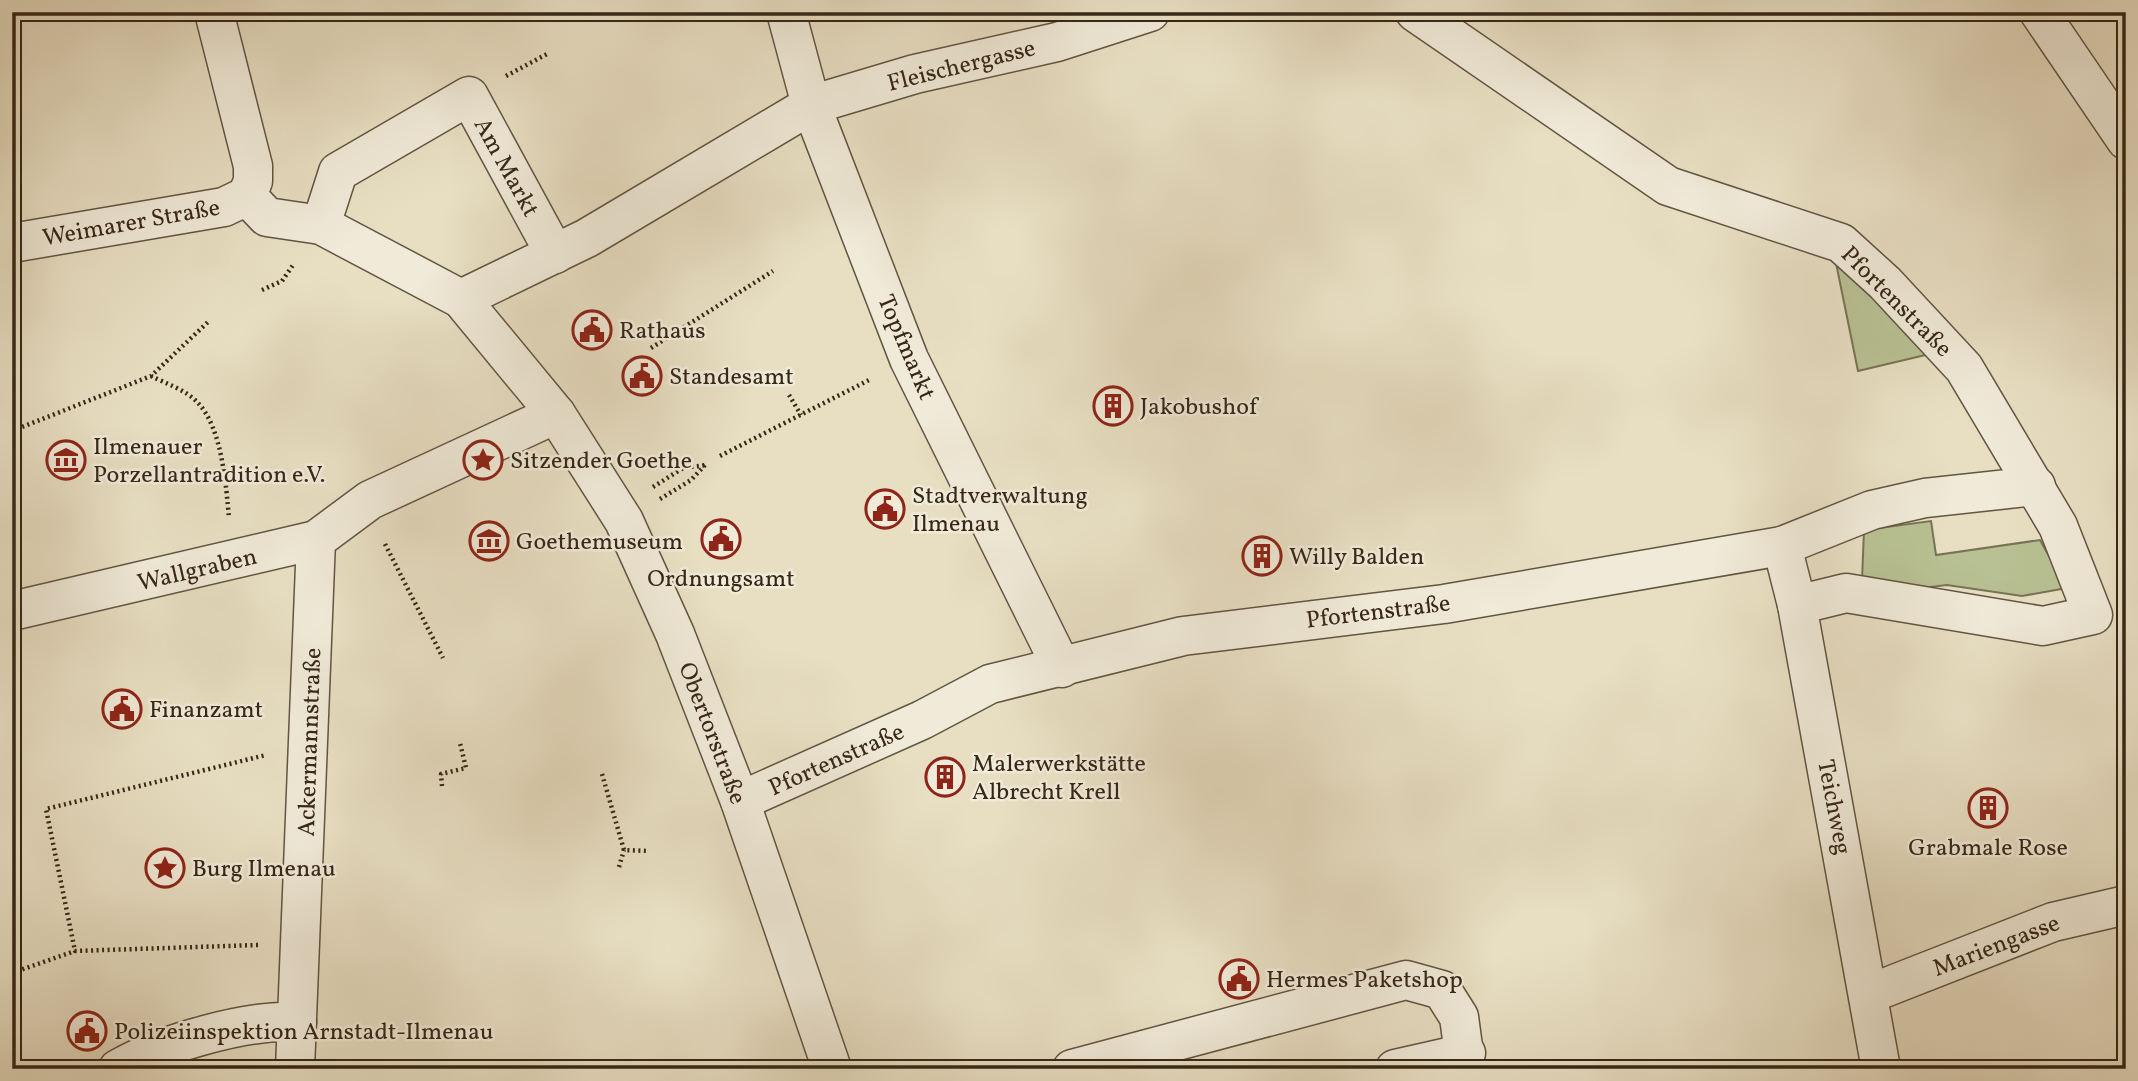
<svg xmlns="http://www.w3.org/2000/svg" width="2138" height="1081" font-family="Vollkorn,serif">
<rect width="100%" height="100%" fill="#e8dfc3"/>
<filter id="stains"><feTurbulence type="fractalNoise" baseFrequency=".00286" numOctaves="4"/><feColorMatrix values="0 0 0 0 .2 0 0 0 0 .09 0 0 0 0 .02 0 0 0 .5 -.17"/></filter>
<radialGradient id="worn" r=".72"><stop offset=".6" stop-color="#630" stop-opacity="0"/><stop offset="1" stop-color="#630" stop-opacity=".3"/></radialGradient>
<!-- grass -->
<g fill="#b8c193" stroke="#777455" stroke-width="2">
<path d="M1836,263L1934,353L1858,371Z"/>
<path d="M1931,521L1936,555L2040,540L2067,588L2022,596L1947,585L1906,590L1862,581L1864,530Z"/>
</g>
<g fill="none" stroke-linecap="round" stroke-linejoin="round">
<!-- minor casing -->
<g stroke="#625542" stroke-width="41">
<g id="minor">
<path d="M214,12L253,166V181L247,196"/>
<path d="M786,12L811,105L909,359L1062,668"/>
<path d="M1415,12L1668,186L1841,243L1885,283L1964,368L2058,526L2093,615L2043,626L1846,593L1797,605"/>
<path d="M2039,12L2126,140"/>
<path d="M247,196L267,217L321,225L461,299L556,414L624,521L675,634L740,801L832,1069"/>
<path d="M321,225L338,172L469,96L555,254"/>
<path d="M12,243L224,207L247,196"/>
<path d="M461,299L587,238L811,105L915,74L1057,42L1150,12"/>
<path d="M1782,546L1797,605L1881,1069"/>
<path d="M12,611L316,540L370,500L556,414"/>
<path d="M740,801L922,720L990,684L1183,636L1444,604L1782,546L1872,510L1925,498L2036,486"/>
<path d="M1869,994L2053,922L2126,905"/>
<path d="M118,1069C161,1044 247,1019 297,1022"/>
<path d="M295,1069L316,540"/>
<path d="M1072,1069L1406,980L1442,990L1459,1017L1466,1069"/>
<path d="M1395,1069L1466,1053"/>
</g>
</g>
<!-- path -->
<g stroke="#362717" stroke-width="4.5" stroke-dasharray="2 3.5" stroke-linecap="butt">
<path d="M506,76L547,54"/>
<path d="M262,290L282,281L293,265"/>
<path d="M651,348L773,271"/>
<path d="M151,376C165,383 188,391 198,403C222,428 226,485 229,518"/>
<path d="M789,395L801,415"/>
<path d="M12,431L151,376L208,322"/>
<path d="M720,456L871,379"/>
<path d="M653,487L683,468L706,465"/>
<path d="M660,499L691,480L705,465"/>
<path d="M385,544L443,658"/>
<path d="M602,774L624,850L649,851"/>
<path d="M442,786L441,774L466,768L460,743"/>
<path d="M619,867L624,850"/>
<path d="M258,945L75,951L46,809L266,755"/>
<path d="M12,973L75,951"/>
</g>
<!-- minor -->
<use href="#minor" stroke="#f0ead8" stroke-width="38"/>
</g>
<!-- icons -->
<defs>
<g id="civic-ring" transform="scale(2.0125)"><circle r="9.5" fill="#f0ead8" stroke="#8f2418" stroke-width="1.5"/><path d="M-.6-6.5H3V-4.5H.6V-3L4-1V1h2V6H-6V1h2V-1L-.6-3ZM-1.2 2.5V6h2.4V2.5Z" fill="#8f2418"/></g>
<g id="building-ring" transform="scale(2.0125)"><circle r="9.5" fill="#f0ead8" stroke="#8f2418" stroke-width="1.5"/><path d="M-4-6H4V6H1V3H-1V6H-4ZM-2.5-4.3h1.7v1.8h-1.7ZM.8-4.3h1.7v1.8H.8ZM-2.5-1h1.7V.8h-1.7ZM.8-1h1.7V.8H.8Z" fill="#8f2418"/></g>
<g id="museum-ring" transform="scale(2.0125)"><circle r="9.5" fill="#f0ead8" stroke="#8f2418" stroke-width="1.5"/><path d="M0-6L6-3V-2H-6V-3ZM-5-1h2V3h-2ZM-1-1h2V3h-2ZM3-1h2V3H3ZM-6 4H6V6H-6Z" fill="#8f2418"/></g>
<g id="sight-ring" transform="scale(2.0125)"><circle r="9.5" fill="#f0ead8" stroke="#8f2418" stroke-width="1.5"/><path d="M0-6L1.8-2.2L6-1.7L2.9 1.2L3.7 5.4L0 3.3L-3.7 5.4L-2.9 1.2L-6-1.7L-1.8-2.2Z" fill="#8f2418"/></g>
</defs>
<g fill-rule="evenodd">
<use href="#civic-ring" x="592" y="330"/>
<use href="#civic-ring" x="642" y="376"/>
<use href="#building-ring" x="1113" y="406"/>
<use href="#museum-ring" x="66" y="460"/>
<use href="#sight-ring" x="483" y="460"/>
<use href="#civic-ring" x="885" y="509"/>
<use href="#civic-ring" x="721" y="539"/>
<use href="#museum-ring" x="489" y="541"/>
<use href="#building-ring" x="1262" y="556"/>
<use href="#civic-ring" x="122" y="709"/>
<use href="#building-ring" x="945" y="777"/>
<use href="#building-ring" x="1988" y="808"/>
<use href="#sight-ring" x="165" y="868"/>
<use href="#civic-ring" x="1239" y="979"/>
<use href="#civic-ring" x="87" y="1031"/>
</g>
<g text-anchor="middle" stroke-width="5" stroke-linejoin="round" paint-order="stroke">
<!-- street labels -->
<g font-size="24" fill="#362717" stroke="#f0ead8">
<text transform="translate(961 65) rotate(-14)" y="8">Fleischergasse</text>
<text transform="translate(507 167) rotate(61)" y="8">Am Markt</text>
<text transform="translate(131 222) rotate(-10)" y="8">Weimarer Straße</text>
<text transform="translate(1897 301) rotate(45)" y="8">Pfortenstraße</text>
<text transform="translate(907 347) rotate(67)" y="8">Topfmarkt</text>
<text transform="translate(197 569) rotate(-13)" y="8">Wallgraben</text>
<text transform="translate(1378 611) rotate(-7)" y="8">Pfortenstraße</text>
<text transform="translate(713 733) rotate(69)" y="8">Obertorstraße</text>
<text transform="translate(309 742) rotate(-88)" y="8">Ackermannstraße</text>
<text transform="translate(836 759) rotate(-24)" y="8">Pfortenstraße</text>
<text transform="translate(1835 807) rotate(79)" y="8">Teichweg</text>
<text transform="translate(1996 945) rotate(-21)" y="8">Mariengasse</text>
</g>
<!-- poi labels -->
<g font-size="24" fill="#362717" stroke="#f0ead8" text-anchor="start">
<text x="619" y="338">Rathaus</text>
<text x="669" y="384">Standesamt</text>
<text x="1140" y="414">Jakobushof</text>
<text x="93" y="454">Ilmenauer<tspan x="93" dy="28">Porzellantradition e.V.</tspan></text>
<text x="510" y="468">Sitzender Goethe</text>
<text x="912" y="503">Stadtverwaltung<tspan x="912" dy="28">Ilmenau</tspan></text>
<text x="516" y="549">Goethemuseum</text>
<text x="1289" y="564">Willy Balden</text>
<text x="721" y="586" text-anchor="middle">Ordnungsamt</text>
<text x="149" y="717">Finanzamt</text>
<text x="972" y="771">Malerwerkstätte<tspan x="972" dy="28">Albrecht Krell</tspan></text>
<text x="1988" y="855" text-anchor="middle">Grabmale Rose</text>
<text x="192" y="876">Burg Ilmenau</text>
<text x="1266" y="987">Hermes Paketshop</text>
<text x="114" y="1039">Polizeiinspektion Arnstadt-Ilmenau</text>
</g>
</g>
<!-- margin -->
<rect width="2138" height="1081" fill="none" stroke="#e8dfc3" stroke-width="42"/>
<rect x="14" y="14" width="2110" height="1053" fill="none" stroke="#362717" stroke-width="3.5"/>
<rect x="21" y="21" width="2096" height="1039" fill="none" stroke="#362717" stroke-width="2"/>
<rect width="100%" height="100%" filter="url(#stains)"/>
<rect width="100%" height="100%" fill="url(#worn)"/>
</svg>
